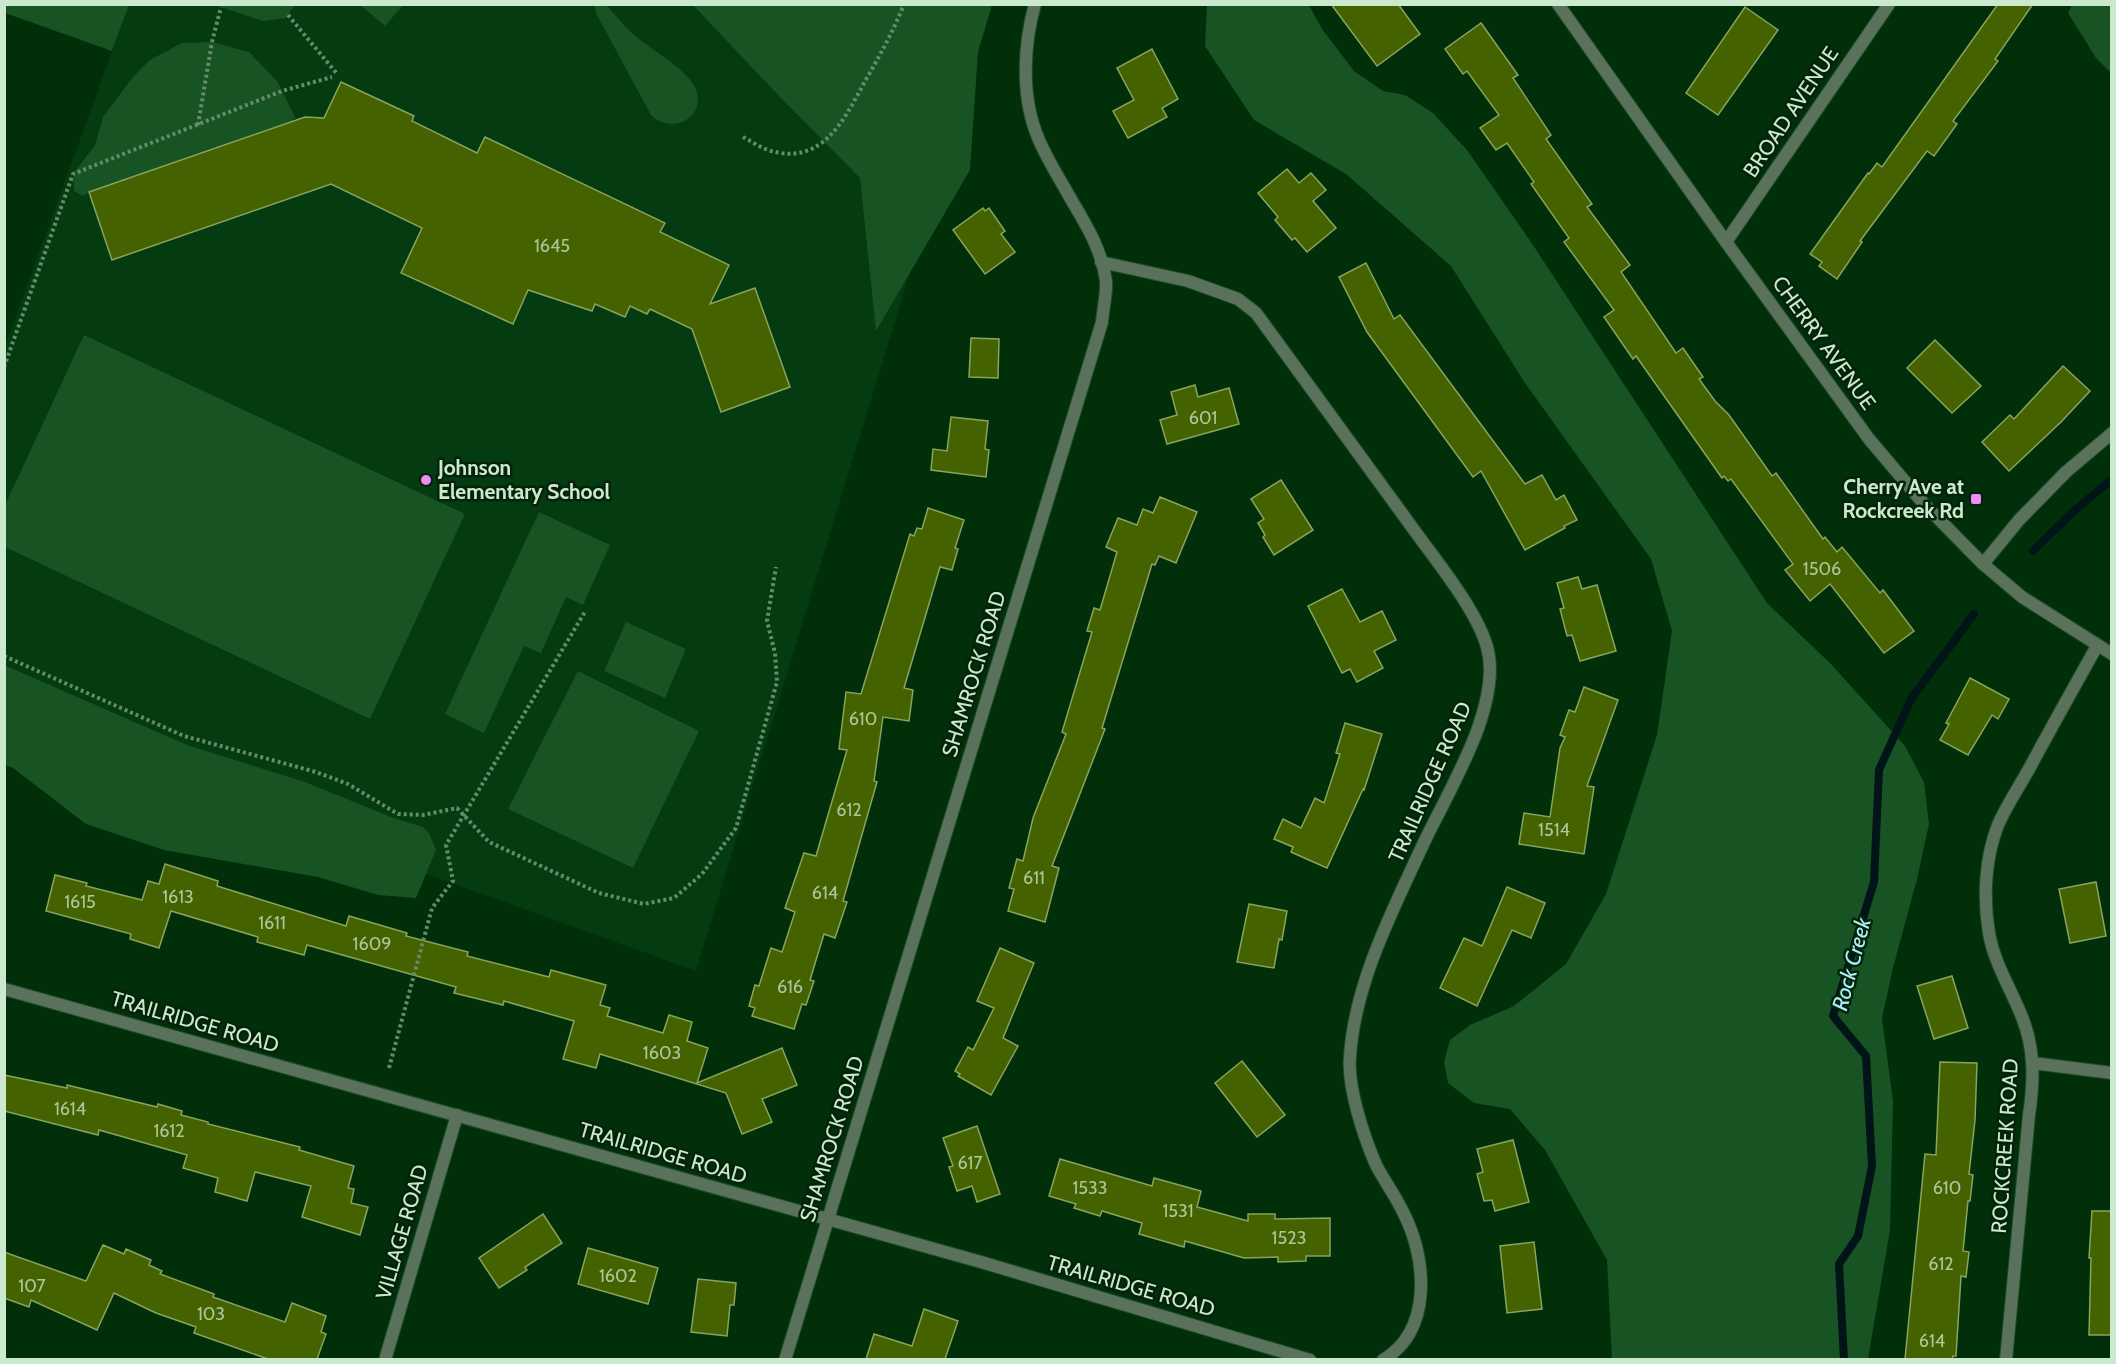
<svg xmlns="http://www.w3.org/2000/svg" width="2116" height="1364" font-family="Cabin,sans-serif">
<rect width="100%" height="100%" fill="#002f0a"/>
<!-- built -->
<path fill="#043b11" d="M129,5H992L696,971L5,722L4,349Z"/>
<!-- green -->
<g fill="#175323">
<path d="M5,4H129V5L112,51L5,13Z"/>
<path d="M215,5H295L286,18L263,21Z"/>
<path d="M360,5H403L385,26Z"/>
<path d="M594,5H606C615,14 622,24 632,33C649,49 680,64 693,84C711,112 676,138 651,115L597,15Z"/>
<path d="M693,5H992L978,52L970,170L876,331L860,178L779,96Z"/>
<path d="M1207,5H1309L1322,29L1354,71L1383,91L1405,95L1433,113L1467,150L1531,242L1767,603L1831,664L1905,746L1924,782L1929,824L1917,879L1893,968L1882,1018L1893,1102L1890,1230L1868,1359H1612L1607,1260L1545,1150L1510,1109L1474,1103L1448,1083L1444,1062L1450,1040L1470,1025L1514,1006L1566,964L1606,894L1657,735L1672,631L1651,559L1525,383L1451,266L1346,174L1254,120L1205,46Z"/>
<path d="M2072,5H2111V73L2096,58L2068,13Z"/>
<path d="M212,42L249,52L277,81L295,117L292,121L89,192L83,196L74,191L73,174L95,145L103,117L132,78L150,60L182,43Z"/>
<path d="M84,335L465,514L370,719L5,547V505Z"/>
<path d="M539,512L610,545L583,605L566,597L541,653L524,646L484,733L445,714Z"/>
<path d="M626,622L686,649L665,698L604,671Z"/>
<path d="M4,665L187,745L305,782L391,817L423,827L429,833L436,850L416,898L378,895L318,877L164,850L86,824L13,768L5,765Z"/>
<path d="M578,671L699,731L633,868L508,809Z"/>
</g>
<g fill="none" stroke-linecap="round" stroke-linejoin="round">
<!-- stream -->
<g stroke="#011518" stroke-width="8">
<path d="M2033,551L2075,510L2112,479"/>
<path d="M1844,1360L1839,1264L1858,1236L1872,1166L1866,1056L1833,1016L1874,882L1879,770L1911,699L1974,614"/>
</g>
</g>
<!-- building -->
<g fill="#456200" stroke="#88a45e" stroke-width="1.5">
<path d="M1331,4H1398L1420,34L1377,66Z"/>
<path d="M1998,4H2033L1995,59L1998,61L1953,121L1957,124L1934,156L1927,151L1860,241L1862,242L1837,279L1819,266L1822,262L1810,254L1868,173L1869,174L1877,163L1882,167Z"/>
<path d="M1745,7L1778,30L1718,115L1686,93Z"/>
<path d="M1481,23L1518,75L1513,78L1551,135L1546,139L1592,204L1587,207L1630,265L1621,272L1676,353L1683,348L1703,377L1699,379L1715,401L1729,415L1772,476L1776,473L1823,539L1825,537L1837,552L1842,547L1880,593L1883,590L1914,631L1884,653L1830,584L1810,601L1785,570L1793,564L1731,479L1728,481L1724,476L1722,478L1636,356L1633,359L1604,317L1614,310L1564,242L1569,238L1531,184L1534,182L1507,143L1496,150L1480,128L1499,115L1467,71L1463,74L1445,49Z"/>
<path d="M1152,49L1178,99L1162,108L1167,117L1128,138L1113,111L1134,100L1117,68Z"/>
<path d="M341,82L414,116L412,121L477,153L485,137L665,223L660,232L729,265L710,304L755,288L790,387L721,412L692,329L650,309L647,314L630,306L625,317L595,304L592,311L528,290L513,324L401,273L422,228L331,184L112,260L89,192L305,117L324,118Z"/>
<path d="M1287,169L1299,183L1311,173L1326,190L1313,201L1336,228L1307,252L1295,238L1292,240L1275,220L1278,217L1258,193Z"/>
<path d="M983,208L985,211L989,208L1005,231L1001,234L1015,252L985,274L953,230Z"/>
<path d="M1366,263L1394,319L1400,315L1525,484L1542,475L1556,500L1564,495L1577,520L1564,526L1565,528L1525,550L1481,471L1473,477L1367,332L1339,277Z"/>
<path d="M971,338L999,339L998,378L969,377Z"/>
<path d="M1935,340L1981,386L1952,413L1907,368Z"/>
<path d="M2063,366L2090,391L2061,422L2009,471L1982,442L2010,415L2014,419Z"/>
<path d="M1195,385L1198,397L1229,388L1239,424L1167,444L1160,420L1177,415L1171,392Z"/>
<path d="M951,417L988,421L985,449L989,450L986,477L931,470L933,449L947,451Z"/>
<path d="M1281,480L1313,530L1274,555L1263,537L1265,535L1258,523L1264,519L1251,499Z"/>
<path d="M1160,497L1197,512L1176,563L1159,556L1155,565L1152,564L1102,728L1105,729L1052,866L1059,868L1045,922L1008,911L1014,889L1009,888L1017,859L1023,861L1033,818L1066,734L1062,732L1092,632L1087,631L1094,608L1100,610L1117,552L1106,547L1118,518L1137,525L1143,509L1153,513Z"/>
<path d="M928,508L964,520L955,548L958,549L952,570L940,567L904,688L913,690L909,721L883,717L874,781L877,782L843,901L847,902L835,938L824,934L810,980L814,981L806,1005L802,1004L794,1029L752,1016L755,1008L749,1006L755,985L759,986L771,948L782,952L795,912L785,908L804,853L816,856L847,750L839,749L846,692L861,694L910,534L914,536L917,528L922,529Z"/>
<path d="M1578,577L1582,589L1597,585L1616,651L1580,661L1572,635L1567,636L1560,609L1564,608L1557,583Z"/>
<path d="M1342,589L1360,622L1382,611L1396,640L1374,651L1383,668L1357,682L1350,669L1342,673L1308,606Z"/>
<path d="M1970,678L2009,699L1998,719L1992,715L1968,755L1940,740L1949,724L1946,723Z"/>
<path d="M1584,687L1618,700L1587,786L1594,787L1584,854L1519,844L1524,813L1550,817L1560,748L1565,737L1560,735L1569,710L1575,712Z"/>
<path d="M1345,723L1382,734L1364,790L1363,789L1327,868L1291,852L1293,847L1274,839L1283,819L1301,828L1315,798L1324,803L1340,754L1336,753Z"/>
<path d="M165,864L218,881L217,886L346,926L349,916L407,933L406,936L468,952L467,956L549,977L551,970L606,985L600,1005L610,1008L607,1016L663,1033L669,1015L692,1022L687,1041L708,1048L697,1083L782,1048L797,1085L762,1099L772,1122L742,1134L726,1093L600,1054L596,1068L563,1059L574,1021L504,1001L503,1005L454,993L456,987L307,945L304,955L257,942L258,937L171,911L159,948L130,939L131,934L46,911L55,875L87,883L86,886L142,900L148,881L159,884Z"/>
<path d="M2096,882L2106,936L2070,943L2059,889Z"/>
<path d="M1507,887L1545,903L1531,938L1512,930L1477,1006L1440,988L1464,938L1482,946Z"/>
<path d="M1249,904L1287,911L1282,940L1279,939L1274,968L1237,962Z"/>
<path d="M1000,948L1034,963L1003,1038L1018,1046L991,1095L958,1076L960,1074L955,1071L968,1047L973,1050L994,1008L977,1001Z"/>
<path d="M1952,976L1968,1028L1934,1039L1917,986Z"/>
<path d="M1242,1061L1285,1115L1257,1137L1215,1083Z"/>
<path d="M1940,1062L1977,1063L1975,1120L1969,1174L1973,1175L1970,1201H1968L1963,1251L1969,1252L1966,1277L1961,1276L1956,1356H1953L1952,1359H1905L1925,1154L1936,1155Z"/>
<path d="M4,1075L67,1088V1085L157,1107L158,1104L182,1111L181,1115L208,1122V1124L300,1147L299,1150L354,1166L348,1188L354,1189L351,1203L368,1207L360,1235L302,1217L311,1186L255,1172L247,1201L215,1192L218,1178L183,1168L187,1155L99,1130L98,1135L4,1111Z"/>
<path d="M977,1126L1000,1194L977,1202L972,1186L957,1191L949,1167L953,1166L943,1138Z"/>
<path d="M1513,1140L1529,1202L1495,1211L1492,1200L1484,1201L1477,1174L1483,1172L1477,1149Z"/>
<path d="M1060,1159L1152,1186L1154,1178L1201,1191L1197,1207L1248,1221V1214H1275V1219L1330,1218V1256H1306V1261L1278,1262V1257L1244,1258L1185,1241L1184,1247L1139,1234L1142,1223L1102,1211L1100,1216L1074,1208L1076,1204L1049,1196Z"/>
<path d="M2092,1211H2112V1335H2089L2091,1258H2089Z"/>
<path d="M543,1214L562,1243L525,1267L527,1270L499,1288L479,1258Z"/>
<path d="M1534,1242L1542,1309L1507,1313L1500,1246Z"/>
<path d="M103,1245L124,1254L126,1249L151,1260L149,1265L162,1271L160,1274L214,1294L213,1297L285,1322L292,1303L326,1316L321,1332L326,1334L317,1359H268L194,1333L196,1327L156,1313L114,1293L97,1330L31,1300L29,1307L4,1298V1252L86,1281Z"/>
<path d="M588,1248L658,1268L648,1304L578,1284Z"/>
<path d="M698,1279L736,1283L734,1305H730L727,1336L691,1332Z"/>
<path d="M924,1309L958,1321L945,1359H866L874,1334L912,1346Z"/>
</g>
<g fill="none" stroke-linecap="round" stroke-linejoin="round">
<!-- minor casing -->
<g stroke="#204d29" stroke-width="14">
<g id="minor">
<path d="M1726,242L1889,4"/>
<path d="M1101,262L1188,281L1238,299L1256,313C1307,383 1358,453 1409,523C1433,557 1476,608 1487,647C1504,707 1444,797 1420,851C1390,916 1355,984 1350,1056C1347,1087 1364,1137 1376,1165C1385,1182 1397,1198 1405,1216C1427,1261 1432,1331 1383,1360"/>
<path d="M1983,564L2019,520L2066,472L2112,433"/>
<path d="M4,989L981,1262L1310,1360"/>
<path d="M2033,1063L2112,1073"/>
<path d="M385,1360L457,1115"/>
<path d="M785,1360L1102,322C1103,309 1107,293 1106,281C1102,251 1087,226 1072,201C1061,181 1048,161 1039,140C1021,99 1023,47 1035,4"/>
<path d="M2006,1360L2029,1115C2034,1082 2035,1049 2022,1017C2011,989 1994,963 1989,933C1983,898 1985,858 1998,825C2006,806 2019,787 2029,769C2051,728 2074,687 2097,646"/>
</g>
</g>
<!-- tertiary casing -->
<g stroke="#204d29" stroke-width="14">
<path id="tertiary" d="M1558,4L1726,242L1869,439L1924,504L1983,564L2022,597L2112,654"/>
</g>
<!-- path -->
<g stroke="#648b6a" stroke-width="4" stroke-dasharray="3 3" stroke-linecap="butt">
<path d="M288,15L338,75"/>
<path d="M198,125L212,42L221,7"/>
<path d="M743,137C751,141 759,147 768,150C821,167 843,122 864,83C879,57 893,32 904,4"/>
<path d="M4,367L73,174L282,91L332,77"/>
<path d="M4,656L184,736L316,772L348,784L398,814L423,815L457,808L489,842L599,893L644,904L674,898L702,874L736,828L777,682L775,653L767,621L776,567"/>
<path d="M389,1068L432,908L453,881L446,845L586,610"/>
</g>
<!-- minor -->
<use href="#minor" stroke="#5a725c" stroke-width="12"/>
<!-- tertiary -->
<use href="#tertiary" stroke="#5a725c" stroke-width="12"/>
</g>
<!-- markers -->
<g fill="#f28af3" stroke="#042309" stroke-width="2">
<circle cx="426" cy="480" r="6"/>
<rect x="1970" y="493" width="12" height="12" rx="3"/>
</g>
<g text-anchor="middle" stroke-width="5" stroke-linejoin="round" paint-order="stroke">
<!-- number labels -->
<g font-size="18" fill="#aac89a">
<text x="552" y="252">1645</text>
<text x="1203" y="424">601</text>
<text x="1822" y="575">1506</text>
<text x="863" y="725">610</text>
<text x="849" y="816">612</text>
<text x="1554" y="836">1514</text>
<text x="1034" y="884">611</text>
<text x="825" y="899">614</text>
<text x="178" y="903">1613</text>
<text x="80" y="908">1615</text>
<text x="272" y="929">1611</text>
<text x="372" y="950">1609</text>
<text x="790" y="993">616</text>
<text x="662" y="1059">1603</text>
<text x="70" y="1115">1614</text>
<text x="169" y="1137">1612</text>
<text x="970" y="1169">617</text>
<text x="1090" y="1194">1533</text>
<text x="1947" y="1194">610</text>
<text x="1178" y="1217">1531</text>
<text x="1289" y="1244">1523</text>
<text x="1941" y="1270">612</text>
<text x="618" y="1282">1602</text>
<text x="32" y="1292">107</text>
<text x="211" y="1320">103</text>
<text x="1932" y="1347">614</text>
</g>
<!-- street labels -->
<g font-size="21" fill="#cbeacd" stroke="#042309">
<text transform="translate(1791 112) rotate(-56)" y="7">BROAD AVENUE</text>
<text transform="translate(1824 343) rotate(54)" y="7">CHERRY AVENUE</text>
<text transform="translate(974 674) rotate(-73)" y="7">SHAMROCK ROAD</text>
<text transform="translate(1430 782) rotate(-66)" y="7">TRAILRIDGE ROAD</text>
<text transform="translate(195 1022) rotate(16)" y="7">TRAILRIDGE ROAD</text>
<text transform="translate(832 1139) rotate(-73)" y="7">SHAMROCK ROAD</text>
<text transform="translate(2005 1146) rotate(-86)" y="7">ROCKCREEK ROAD</text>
<text transform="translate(663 1153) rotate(16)" y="7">TRAILRIDGE ROAD</text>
<text transform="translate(402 1232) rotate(-74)" y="7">VILLAGE ROAD</text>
<text transform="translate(1131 1286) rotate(16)" y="7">TRAILRIDGE ROAD</text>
</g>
<!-- poi labels -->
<g font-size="21" font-weight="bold" fill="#cbeacd" stroke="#042309" text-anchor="start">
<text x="438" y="475">Johnson<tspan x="438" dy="24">Elementary School</tspan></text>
<text x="1964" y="494" text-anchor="end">Cherry Ave at<tspan x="1964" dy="24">Rockcreek Rd</tspan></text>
</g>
<!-- water labels -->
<g font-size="22" font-style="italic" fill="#abf1fb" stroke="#042309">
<text transform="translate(1851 964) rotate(-75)" y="8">Rock Creek</text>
</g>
</g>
<!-- border -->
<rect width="2116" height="1364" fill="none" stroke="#cbeacd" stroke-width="12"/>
</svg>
